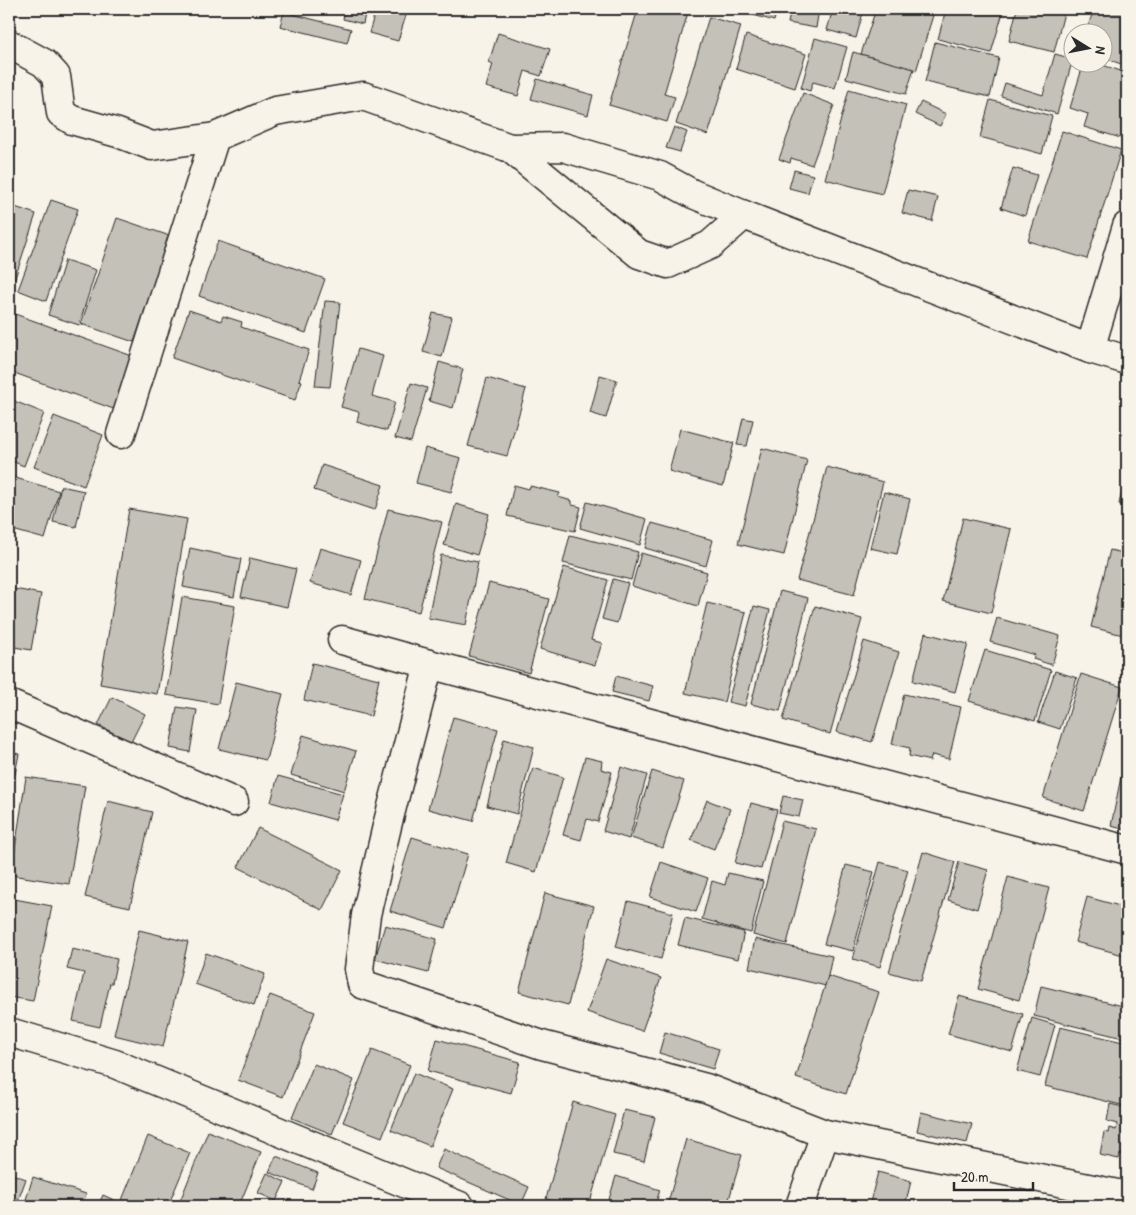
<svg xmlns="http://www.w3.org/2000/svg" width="1136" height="1215" font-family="'Patrick Hand',sans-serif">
<rect width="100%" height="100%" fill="#f7f3e8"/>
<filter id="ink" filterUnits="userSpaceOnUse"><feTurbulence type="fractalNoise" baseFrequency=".02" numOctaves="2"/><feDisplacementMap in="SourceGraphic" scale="10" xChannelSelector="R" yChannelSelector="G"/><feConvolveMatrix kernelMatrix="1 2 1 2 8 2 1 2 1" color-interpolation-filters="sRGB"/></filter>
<g filter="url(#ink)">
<!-- building -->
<g fill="#c4c1b9" stroke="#2b2b2b">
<path d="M345,9H366L363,24L343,19Z"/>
<path d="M376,9H408L398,41L369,33Z"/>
<path d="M604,9H624L622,15Z"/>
<path d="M638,9H689L664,94L675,97L667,122L609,105Z"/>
<path d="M752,9H777L774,21L750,14Z"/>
<path d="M791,9H819L816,28L788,23Z"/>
<path d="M833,9H864L856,38L827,30Z"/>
<path d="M876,9H924L934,12L916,71L861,54Z"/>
<path d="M946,9H1004L991,53L938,39Z"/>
<path d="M1017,9H1065L1054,52L1009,41Z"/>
<path d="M1094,9H1127V66L1104,58V32H1086Z"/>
<path d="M284,12L351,29L347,43L280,26Z"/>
<path d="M709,17L741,26L708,135L676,124Z"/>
<path d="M498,33L550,49L541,76L525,71L518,96L486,87L493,64L489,62Z"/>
<path d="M746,35L806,54L795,88L736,69Z"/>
<path d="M815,38L847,47L835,88L813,82L810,91L801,88Z"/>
<path d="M935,42L999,58L990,97L925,82Z"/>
<path d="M853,52L914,69L906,94L846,78Z"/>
<path d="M1055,54L1073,59L1057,114L1001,96L1005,83L1043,95Z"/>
<path d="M1084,62H1093L1127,73V127L1124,139L1084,127L1088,114L1070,108Z"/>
<path d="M537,79L593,95L588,115L531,99Z"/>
<path d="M849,89L906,105L882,194L825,179Z"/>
<path d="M803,93L834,105L812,165L791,158L790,163L779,159Z"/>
<path d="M990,100L1052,116L1042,154L980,137Z"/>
<path d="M921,102L946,114L940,126L915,114Z"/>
<path d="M674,127L687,132L680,152L666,148Z"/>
<path d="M1062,131L1121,150L1087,259L1028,241Z"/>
<path d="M1013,168L1037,175L1025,216L1001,208Z"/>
<path d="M794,170L813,175L808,193L789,188Z"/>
<path d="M908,190L938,197L932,221L902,213Z"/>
<path d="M51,200L78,209L46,301L18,290Z"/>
<path d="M9,205L36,214L15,278L9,275Z"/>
<path d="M117,218L170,236L134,342L81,324Z"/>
<path d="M218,241L325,279L306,333L199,296Z"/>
<path d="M65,260L96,270L79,325L48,315Z"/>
<path d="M325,301L340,302L330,387L315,386Z"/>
<path d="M189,310L221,321L223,316L242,322L241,327L309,350L299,380L302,381L295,400L172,358Z"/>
<path d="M433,313L452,317L442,357L423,352Z"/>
<path d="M15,314L138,358L119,411L9,371V332Z"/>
<path d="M358,349L383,356L372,396L395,402L387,431L357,422L359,412L341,407Z"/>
<path d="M439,362L463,369L453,408L429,401Z"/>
<path d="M600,375L617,380L606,418L590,413Z"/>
<path d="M487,378L526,389L507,456L468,446Z"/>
<path d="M411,383L427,388L411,442L395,438Z"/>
<path d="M9,399L44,413L24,466L9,460Z"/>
<path d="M54,416L103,435L84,486L34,467Z"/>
<path d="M743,418L753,420L747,446L737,445Z"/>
<path d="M680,429L734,443L723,486L669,471Z"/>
<path d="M425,448L461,458L451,492L416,483Z"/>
<path d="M762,448L807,460L784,555L738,544Z"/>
<path d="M322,465L383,485L375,510L314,490Z"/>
<path d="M827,467L883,482L854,595L797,580Z"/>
<path d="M1127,470V506L1119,504Z"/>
<path d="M9,476L59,491L45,539L9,529Z"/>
<path d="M514,485L529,489L530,486L560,493L558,497L572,501V505L581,507L575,531L507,516Z"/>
<path d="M61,486L84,491L76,527L53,522Z"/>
<path d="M884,492L910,499L897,554L870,548Z"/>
<path d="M587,502L647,519L640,545L580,528Z"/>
<path d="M456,504L489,514L477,555L444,545Z"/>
<path d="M129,509L187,519L157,694L100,684Z"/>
<path d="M388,509L442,522L419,612L365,599Z"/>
<path d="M963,518L1011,529L991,613L943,601Z"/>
<path d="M652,523L713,540L706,566L645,548Z"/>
<path d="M570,535L638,552L631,580L563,563Z"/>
<path d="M190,548L241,559L234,597L183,587Z"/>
<path d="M320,548L361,560L351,595L310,583Z"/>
<path d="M1110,550L1127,554V636L1091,627Z"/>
<path d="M641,553L707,572L698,606L632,586Z"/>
<path d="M441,555L478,562L466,625L428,618Z"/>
<path d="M250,558L296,569L287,607L241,597Z"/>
<path d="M564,567L608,580L591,640L602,643L595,665L540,649Z"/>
<path d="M613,579L628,583L617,623L602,619Z"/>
<path d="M489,583L549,599L529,673L469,656Z"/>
<path d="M9,588L41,594L31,650L9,646Z"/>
<path d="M780,591L808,598L780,711L751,704Z"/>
<path d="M182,597L235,606L218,704L166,695Z"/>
<path d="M707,603L746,612L724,702L685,693Z"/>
<path d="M754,606L770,610L745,706L728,702Z"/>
<path d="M815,606L862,619L830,734L783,720Z"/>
<path d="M997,618L1060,636L1052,665L1033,659L1035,655L990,642Z"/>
<path d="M925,633L968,644L955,692L913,681Z"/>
<path d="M864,641L899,652L872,742L837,732Z"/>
<path d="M985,650L1051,670L1035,721L969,701Z"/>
<path d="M312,663L379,679L371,716L304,700Z"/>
<path d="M1055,671L1077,678L1060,729L1038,722Z"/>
<path d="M1081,674L1122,687L1084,811L1043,798Z"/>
<path d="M616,676L653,686L649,701L612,692Z"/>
<path d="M236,682L283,694L266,760L219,749Z"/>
<path d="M904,694L961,707L949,759L932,755L930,761L909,756L910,748L892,744Z"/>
<path d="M112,697L145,714L131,742L98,725Z"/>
<path d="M177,707L197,710L190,752L170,748Z"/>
<path d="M453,717L498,729L473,821L428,809Z"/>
<path d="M303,735L356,751L344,791L291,775Z"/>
<path d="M504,739L534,747L517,814L487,806Z"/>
<path d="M9,752L19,754L9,805Z"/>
<path d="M585,757L602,761L601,769L612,772L598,822L587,819L581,840L563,835Z"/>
<path d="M621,767L647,775L629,839L603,831Z"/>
<path d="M533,768L563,777L536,872L506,863Z"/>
<path d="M652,771L684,781L663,848L631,838Z"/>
<path d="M278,776L343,794L335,820L271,802Z"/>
<path d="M26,777L85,786L69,884L11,875Z"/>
<path d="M1121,777L1127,778V830L1111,826Z"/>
<path d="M783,796L803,800L799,817L779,813Z"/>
<path d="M707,800L730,809L714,849L691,840Z"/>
<path d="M108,801L152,812L130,907L85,897Z"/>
<path d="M751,803L777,810L761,869L735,863Z"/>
<path d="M782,821L816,829L787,944L753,935Z"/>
<path d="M258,828L342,870L322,910L238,867Z"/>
<path d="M412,837L468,854L446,928L390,911Z"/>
<path d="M923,852L955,862L921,981L889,972Z"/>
<path d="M661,862L708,878L696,912L650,897Z"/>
<path d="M880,862L908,870L880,967L853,959Z"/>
<path d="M959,862L988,870L977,909L948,900Z"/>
<path d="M846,865L874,872L853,951L824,944Z"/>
<path d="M728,873L763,881L751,933L717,924V923L702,919L712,881L725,885Z"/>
<path d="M1008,877L1049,888L1019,1000L978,989Z"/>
<path d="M545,893L594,906L568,1005L519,992Z"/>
<path d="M1087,897L1127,908V956L1075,942Z"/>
<path d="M9,898L52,906L33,1001L9,997Z"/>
<path d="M628,901L673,913L661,959L616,947Z"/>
<path d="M685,918L744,932L738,959L678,945Z"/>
<path d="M385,925L437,939L428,973L375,959Z"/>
<path d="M139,930L188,942L163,1047L114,1035Z"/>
<path d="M755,939L832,956L826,986L749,968Z"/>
<path d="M72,949L117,959L112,983H110L100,1027L73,1021L84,973L67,969Z"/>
<path d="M206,953L265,974L254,1005L195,984Z"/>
<path d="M606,959L661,978L642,1031L587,1012Z"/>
<path d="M828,976L879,992L846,1094L796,1078Z"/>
<path d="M1041,986L1127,1007V1039L1034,1016Z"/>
<path d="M270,995L315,1012L283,1097L238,1080Z"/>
<path d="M959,996L1023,1014L1012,1052L948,1034Z"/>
<path d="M1032,1018L1055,1025L1040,1077L1017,1071Z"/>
<path d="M1060,1027L1127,1043V1096L1125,1106L1045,1086Z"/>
<path d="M665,1032L719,1049L713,1069L659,1053Z"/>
<path d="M437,1039L520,1062L511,1093L428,1071Z"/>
<path d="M372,1050L410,1065L382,1137L343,1122Z"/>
<path d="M314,1064L354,1080L332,1134L292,1118Z"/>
<path d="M414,1073L453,1089L430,1146L391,1130Z"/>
<path d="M573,1102L615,1115L589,1206H573L546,1199Z"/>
<path d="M1110,1104L1127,1108V1156L1120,1154L1119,1159L1100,1155L1104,1132L1108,1133L1109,1128L1116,1130L1117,1124L1107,1121Z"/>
<path d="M624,1110L655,1117L644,1161L613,1154Z"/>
<path d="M921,1112L972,1124L967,1143L917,1131Z"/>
<path d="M208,1131L261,1152L239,1206H178Z"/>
<path d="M148,1136L190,1153L168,1206H138L122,1200Z"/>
<path d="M686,1139L742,1155L727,1206H667Z"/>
<path d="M444,1149L529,1187L521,1205L436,1168Z"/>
<path d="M276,1156L318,1173L312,1189L269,1172Z"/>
<path d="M878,1172L911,1181L905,1206H869Z"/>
<path d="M9,1173L26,1179L16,1206H9Z"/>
<path d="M267,1173L285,1182L276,1201L258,1193Z"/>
<path d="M616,1176L660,1190L655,1206H607Z"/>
<path d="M33,1177L86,1194L82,1206H24Z"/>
<path d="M103,1195L127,1206H98Z"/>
</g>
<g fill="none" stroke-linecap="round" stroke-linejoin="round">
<!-- minor casing -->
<g stroke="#2b2b2b" stroke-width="31">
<g id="minor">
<path d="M9,44L44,63L56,76L61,113L72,120L118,133L152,146L215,137"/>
<path d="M510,148L563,147L660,176L693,194L744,215"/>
<path d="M1090,349L1127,226"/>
<path d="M121,434L215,137L275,111L363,96L510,148L639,254L668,264L710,245L744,215L1090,349L1127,360"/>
<path d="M342,640L429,664L1127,850"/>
<path d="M429,664L387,826L366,915L359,969L362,984L542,1045L706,1088L825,1134L1127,1196"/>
<path d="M9,704L234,802"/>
<path d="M9,1032L115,1064L460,1206"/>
<path d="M800,1206L825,1134"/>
</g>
</g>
<!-- minor -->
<use href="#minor" stroke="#f7f3e8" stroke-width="28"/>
</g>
</g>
<!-- margin -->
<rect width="1136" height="1215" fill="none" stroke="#f7f3e8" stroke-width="30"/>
<rect x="15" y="15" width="1106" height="1185" fill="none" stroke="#2b2b2b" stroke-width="2" filter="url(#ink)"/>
<!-- north arrow -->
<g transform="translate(1088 48) rotate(100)"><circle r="24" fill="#f7f3e8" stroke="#a5a39c"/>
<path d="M0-4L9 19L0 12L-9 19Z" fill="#2b2b2b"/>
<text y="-8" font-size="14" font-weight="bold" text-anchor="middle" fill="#2b2b2b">N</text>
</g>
<!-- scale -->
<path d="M954 1182v8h79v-8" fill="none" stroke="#2b2b2b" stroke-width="2.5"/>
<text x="961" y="1182" font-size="15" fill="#2b2b2b" stroke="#f7f3e8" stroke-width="4" paint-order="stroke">20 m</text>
</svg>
